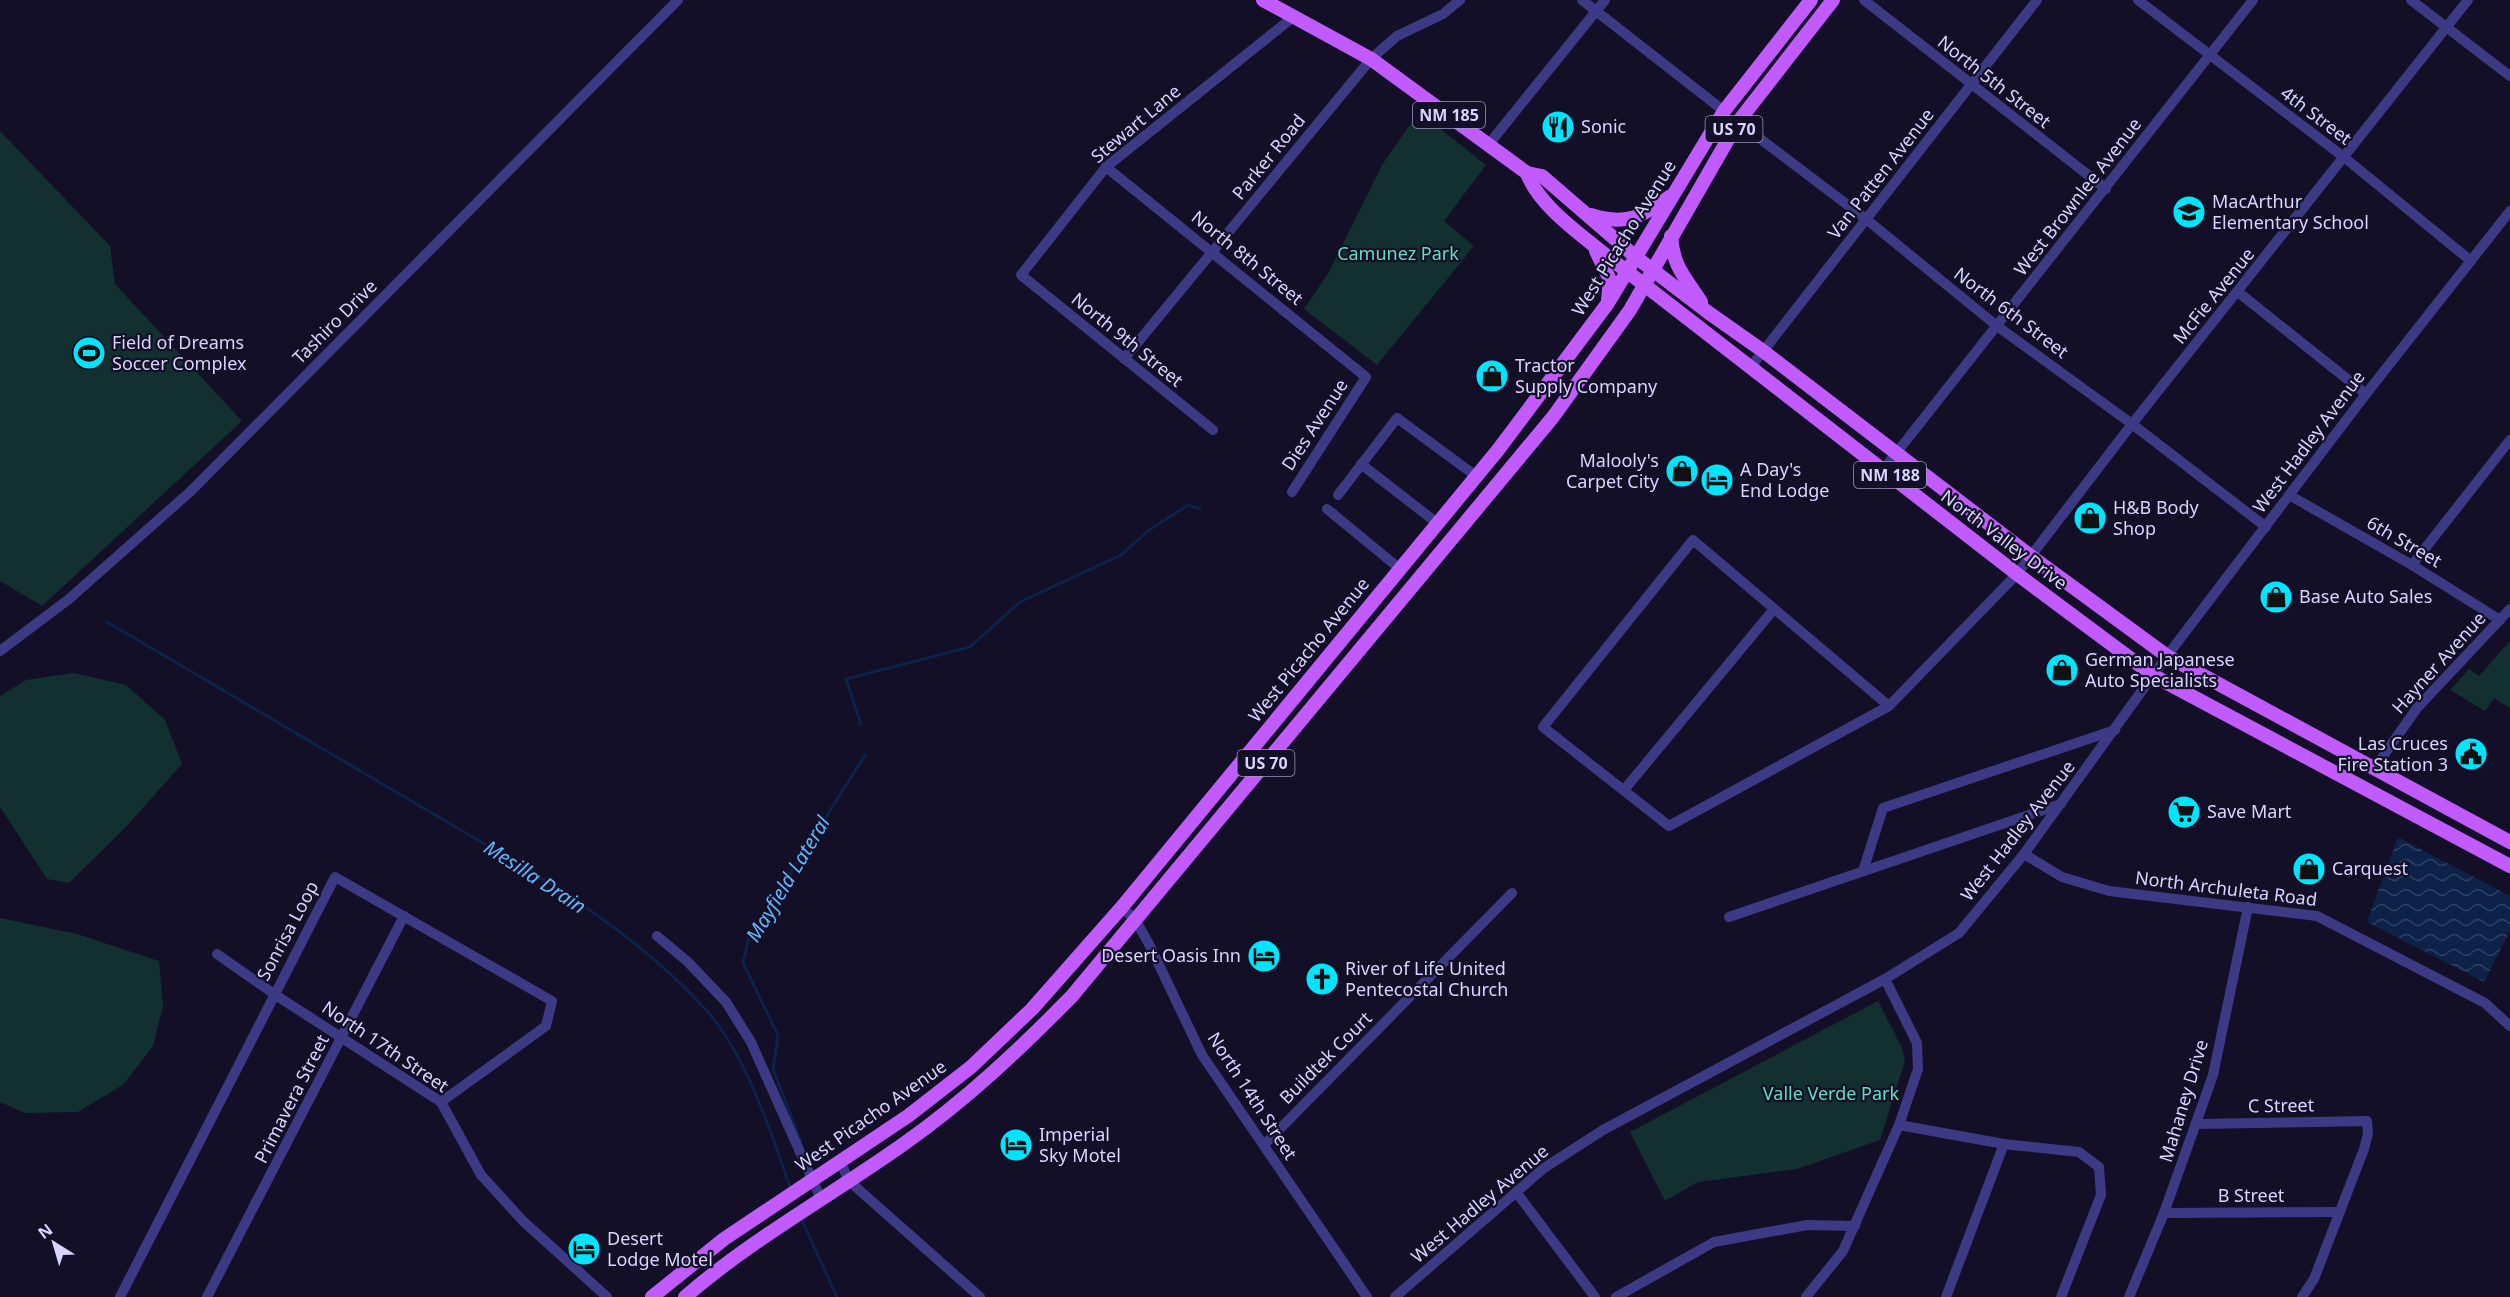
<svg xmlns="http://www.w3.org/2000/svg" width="2510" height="1297" font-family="'Noto Sans',sans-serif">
<defs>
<pattern id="water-waves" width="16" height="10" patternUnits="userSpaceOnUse" patternTransform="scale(1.5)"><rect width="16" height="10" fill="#0c2248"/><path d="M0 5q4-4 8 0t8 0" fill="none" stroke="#2f4163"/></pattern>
</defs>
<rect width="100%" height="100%" fill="#130f26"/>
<!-- green -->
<g fill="#12302f">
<path d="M1419,112L1486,165L1444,221L1474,246L1377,365L1304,309L1329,272L1382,165Z"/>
<path d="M0,131L110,246L115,284L242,421L42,606L0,581Z"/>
<path d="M2510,641V708L2494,698L2485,711L2450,690L2469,669L2479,676Z"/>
<path d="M74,673L126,685L165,720L182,764L125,828L69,883L47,879L0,807V696L26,680Z"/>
<path d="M0,918L77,934L159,961L163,1006L153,1046L124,1084L78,1112L25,1113L0,1102Z"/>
<path d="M1878,1001L1902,1048L1905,1061L1880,1140L1797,1169L1698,1182L1665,1201L1630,1132Z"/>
</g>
<!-- water -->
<path fill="url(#water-waves)" d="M2398,837L2510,896V931L2484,982L2367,922Z"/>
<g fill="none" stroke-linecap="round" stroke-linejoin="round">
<!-- stream -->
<g stroke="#0c2248" stroke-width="3">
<path d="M107,622C211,683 315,745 420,806C521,866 628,923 707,1011C746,1055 772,1134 791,1190"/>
<path d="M861,725L846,679L970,647L1020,602L1121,555L1149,530L1188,505L1200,509"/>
<path d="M801,1142L773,1069L778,1035L743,963L748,941L865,755"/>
<path d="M801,1218L837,1297"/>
</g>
<!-- minor -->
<g stroke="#3d3a85" stroke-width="10">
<path d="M1582,0L1724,111"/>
<path d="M1864,0L2106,189"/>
<path d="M2138,0L2345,158L2471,261"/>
<path d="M2411,0L2510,76"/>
<path d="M1738,122L1866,219L1997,326L2132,424L2266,527"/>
<path d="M1489,144L1605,0"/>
<path d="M1106,167L1366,377L1292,492"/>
<path d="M2238,292L2366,394"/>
<path d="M1124,359L1371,59L1397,36L1443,14L1460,0"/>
<path d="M1750,368L2037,0"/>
<path d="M1213,430L1021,275L1106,167L1292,18"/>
<path d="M1361,464L1437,523"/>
<path d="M1883,470L2253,0"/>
<path d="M1338,495L1397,418L1476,476"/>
<path d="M2289,495L2412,565L2500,620"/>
<path d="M1327,509L1400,569"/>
<path d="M2412,565L2510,440"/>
<path d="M0,651L69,599L191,491L678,0"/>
<path d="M1889,706L1693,540L1543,727L1669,826L1889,706L2017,574L2132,424L2468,0"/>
<path d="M2374,769L2417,708L2510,609"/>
<path d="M1624,790L1774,609"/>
<path d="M2024,854L2062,877L2109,891L2317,916L2485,1003L2510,1026"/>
<path d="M1863,871L1883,808L2115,730"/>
<path d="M1122,907L1136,921L1149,944L1202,1055L1367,1297"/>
<path d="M1729,917L2061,804"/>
<path d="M657,936L688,962L726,1002L751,1042L821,1199"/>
<path d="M217,954L274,994L441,1102L481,1175L523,1221L607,1297"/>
<path d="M1885,979L1917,1043L1918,1069L1899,1125"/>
<path d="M2196,1124L2367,1121L2368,1134L2364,1149L2314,1279L2302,1297"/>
<path d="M1264,1145L1512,893"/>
<path d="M840,1161L849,1181L980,1297"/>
<path d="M1516,1192L1595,1297"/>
<path d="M2164,1213L2339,1212"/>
<path d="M120,1297L335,877L552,1001L546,1026L441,1102"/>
<path d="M207,1297L404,916"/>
<path d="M1395,1297L1544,1168L1603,1130L1885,979L1959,933L2024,854L2167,656L2366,394L2510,211"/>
<path d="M1616,1297L1714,1242L1807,1225L1855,1226"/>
<path d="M1806,1297L1843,1251L1899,1125L2004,1144L2079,1152L2099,1167L2101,1195L2061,1297"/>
<path d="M1946,1297L2004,1144"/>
<path d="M2129,1297L2164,1213L2213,1075L2248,907"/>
</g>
<!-- major -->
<g stroke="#c25bff" stroke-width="14">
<path d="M1263,0L1371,59L1527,173L1542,176L1637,258L1709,313L1763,351L2032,557L2167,656L2510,842"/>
<path d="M1527,173C1538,205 1580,234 1607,256L2017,574L2154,676L2510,866"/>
<path d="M1591,215C1625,226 1642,217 1669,197"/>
<path d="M1671,236C1673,267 1685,277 1701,302"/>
<path d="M1596,251L1610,280L1608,300"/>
<path d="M652,1297L724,1239L908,1116L971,1067L1032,1009L1122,907L1498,450L1608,303L1724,111L1811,0"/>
<path d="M685,1297C753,1238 832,1195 905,1143C966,1100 1020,1049 1072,996L1553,417L1630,310L1738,122L1833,0"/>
</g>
</g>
<!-- icons -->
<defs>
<g id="restaurant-disc" transform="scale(1.725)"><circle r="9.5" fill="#00e5ff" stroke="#130f26"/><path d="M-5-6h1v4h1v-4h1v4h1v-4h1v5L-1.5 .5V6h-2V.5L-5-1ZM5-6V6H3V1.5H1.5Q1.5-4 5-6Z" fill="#111"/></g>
<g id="school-disc" transform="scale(1.725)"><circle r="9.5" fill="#00e5ff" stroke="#130f26"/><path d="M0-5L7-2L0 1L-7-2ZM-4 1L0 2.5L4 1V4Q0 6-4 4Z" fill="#111"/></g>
<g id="stadium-disc" transform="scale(1.725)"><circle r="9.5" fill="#00e5ff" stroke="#130f26"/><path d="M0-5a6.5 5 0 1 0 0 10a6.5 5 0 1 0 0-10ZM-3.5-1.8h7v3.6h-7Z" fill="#111"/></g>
<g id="shop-disc" transform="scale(1.725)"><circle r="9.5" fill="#00e5ff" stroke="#130f26"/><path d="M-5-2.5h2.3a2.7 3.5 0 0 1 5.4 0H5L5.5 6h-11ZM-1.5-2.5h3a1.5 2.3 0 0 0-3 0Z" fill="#111"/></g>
<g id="hotel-disc" transform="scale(1.725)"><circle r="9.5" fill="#00e5ff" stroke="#130f26"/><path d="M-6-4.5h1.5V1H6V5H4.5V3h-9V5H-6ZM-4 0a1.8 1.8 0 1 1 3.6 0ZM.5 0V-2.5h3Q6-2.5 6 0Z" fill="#111"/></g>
<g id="civic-disc" transform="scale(1.725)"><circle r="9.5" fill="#00e5ff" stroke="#130f26"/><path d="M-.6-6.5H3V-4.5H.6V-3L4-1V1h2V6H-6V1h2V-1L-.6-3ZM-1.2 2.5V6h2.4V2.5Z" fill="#111"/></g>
<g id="supermarket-disc" transform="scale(1.725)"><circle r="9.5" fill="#00e5ff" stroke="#130f26"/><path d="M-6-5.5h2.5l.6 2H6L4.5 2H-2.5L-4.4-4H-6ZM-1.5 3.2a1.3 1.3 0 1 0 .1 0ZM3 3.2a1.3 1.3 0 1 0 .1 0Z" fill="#111"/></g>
<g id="church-disc" transform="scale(1.725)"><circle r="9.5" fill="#00e5ff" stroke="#130f26"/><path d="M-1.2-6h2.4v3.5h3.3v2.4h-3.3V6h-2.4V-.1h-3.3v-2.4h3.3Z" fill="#111"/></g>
</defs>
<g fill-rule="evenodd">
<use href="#restaurant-disc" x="1558" y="127"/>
<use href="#school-disc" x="2189" y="212"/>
<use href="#stadium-disc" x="89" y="353"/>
<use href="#shop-disc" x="1492" y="376"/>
<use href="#shop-disc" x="1682" y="471"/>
<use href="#hotel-disc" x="1717" y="480"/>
<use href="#shop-disc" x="2090" y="518"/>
<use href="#shop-disc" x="2276" y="597"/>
<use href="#shop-disc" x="2062" y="670"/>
<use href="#civic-disc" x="2471" y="754"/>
<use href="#supermarket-disc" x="2184" y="812"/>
<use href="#shop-disc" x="2309" y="869"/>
<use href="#hotel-disc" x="1264" y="956"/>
<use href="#church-disc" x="1322" y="979"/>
<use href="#hotel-disc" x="1016" y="1145"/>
<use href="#hotel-disc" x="584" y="1249"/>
</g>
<g text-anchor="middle" stroke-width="4.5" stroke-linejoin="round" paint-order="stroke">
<!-- shield labels -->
<g fill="#130f26" stroke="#9e99be" stroke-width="1.5">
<rect x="1413" y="102" width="72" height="26" rx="4.5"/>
<rect x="1705.5" y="116" width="57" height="26" rx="4.5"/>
<rect x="1854" y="462" width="72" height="26" rx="4.5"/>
<rect x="1237.5" y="750" width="57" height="26" rx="4.5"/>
</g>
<g font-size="16" font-weight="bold" fill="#d9d4ff">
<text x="1449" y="121">NM 185</text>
<text x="1734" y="135">US 70</text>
<text x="1890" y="481">NM 188</text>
<text x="1266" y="769">US 70</text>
</g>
<!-- street labels -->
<g font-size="18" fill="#d9d4ff" stroke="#130f26">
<text transform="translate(1994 82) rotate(38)" y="6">North 5th Street</text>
<text transform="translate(2316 116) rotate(37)" y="6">4th Street</text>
<text transform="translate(1136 124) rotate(-40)" y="6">Stewart Lane</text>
<text transform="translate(1269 157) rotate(-51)" y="6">Parker Road</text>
<text transform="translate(1881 174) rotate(-52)" y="6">Van Patten Avenue</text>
<text transform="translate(2078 197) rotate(-52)" y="6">West Brownlee Avenue</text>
<text transform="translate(1624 238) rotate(-58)" y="6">West Picacho Avenue</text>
<text transform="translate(1247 258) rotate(39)" y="6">North 8th Street</text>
<text transform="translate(2214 296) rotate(-51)" y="6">McFie Avenue</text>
<text transform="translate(2011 313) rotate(37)" y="6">North 6th Street</text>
<text transform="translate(335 322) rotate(-45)" y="6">Tashiro Drive</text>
<text transform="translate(1127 340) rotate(39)" y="6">North 9th Street</text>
<text transform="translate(1315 425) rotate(-57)" y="6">Dies Avenue</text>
<text transform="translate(2309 442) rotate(-53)" y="6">West Hadley Avenue</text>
<text transform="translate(2004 540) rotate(37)" y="6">North Valley Drive</text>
<text transform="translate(2404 542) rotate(30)" y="6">6th Street</text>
<text transform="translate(1309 650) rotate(-51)" y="6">West Picacho Avenue</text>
<text transform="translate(2439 663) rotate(-48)" y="6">Hayner Avenue</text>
<text transform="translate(2018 831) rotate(-52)" y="6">West Hadley Avenue</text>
<text transform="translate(2226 889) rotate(7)" y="6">North Archuleta Road</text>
<text transform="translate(288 931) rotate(-62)" y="6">Sonrisa Loop</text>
<text transform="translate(385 1047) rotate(34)" y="6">North 17th Street</text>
<text transform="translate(1326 1058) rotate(-45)" y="6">Buildtek Court</text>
<text transform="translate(1252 1096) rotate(57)" y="6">North 14th Street</text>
<text transform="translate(292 1099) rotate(-63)" y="6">Primavera Street</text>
<text transform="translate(2184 1101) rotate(-73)" y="6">Mahaney Drive</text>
<text transform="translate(2281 1106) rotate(-1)" y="6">C Street</text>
<text transform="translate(871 1116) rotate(-35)" y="6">West Picacho Avenue</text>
<text x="2251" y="1202">B Street</text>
<text transform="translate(1480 1204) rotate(-40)" y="6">West Hadley Avenue</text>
</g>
<!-- poi labels -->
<g font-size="18" fill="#d9d4ff" stroke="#130f26" text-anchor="start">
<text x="1581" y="133">Sonic</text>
<text x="2212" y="208">MacArthur<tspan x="2212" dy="21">Elementary School</tspan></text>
<text x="112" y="349">Field of Dreams<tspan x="112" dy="21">Soccer Complex</tspan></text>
<text x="1515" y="372">Tractor<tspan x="1515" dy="21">Supply Company</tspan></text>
<text x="1659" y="467" text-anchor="end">Malooly's<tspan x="1659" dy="21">Carpet City</tspan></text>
<text x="1740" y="476">A Day's<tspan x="1740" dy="21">End Lodge</tspan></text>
<text x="2113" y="514">H&amp;B Body<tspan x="2113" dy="21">Shop</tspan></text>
<text x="2299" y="603">Base Auto Sales</text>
<text x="2085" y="666">German Japanese<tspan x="2085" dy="21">Auto Specialists</tspan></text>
<text x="2448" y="750" text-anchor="end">Las Cruces<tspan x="2448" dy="21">Fire Station 3</tspan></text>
<text x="2207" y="818">Save Mart</text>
<text x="2332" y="875">Carquest</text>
<text x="1241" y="962" text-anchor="end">Desert Oasis Inn</text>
<text x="1345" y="975">River of Life United<tspan x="1345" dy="21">Pentecostal Church</tspan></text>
<text x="1039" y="1141">Imperial<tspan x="1039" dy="21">Sky Motel</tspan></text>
<text x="607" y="1245">Desert<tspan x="607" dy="21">Lodge Motel</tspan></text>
</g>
<!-- park labels -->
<g font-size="18" fill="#5fe0c0" stroke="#130f26">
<text x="1398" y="260">Camunez Park</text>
<text x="1831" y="1100">Valle Verde Park</text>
</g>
<!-- water labels -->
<g font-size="20" font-style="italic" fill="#62b6ff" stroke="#130f26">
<text transform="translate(535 877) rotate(33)" y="7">Mesilla Drain</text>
<text transform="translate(788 879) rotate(-59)" y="7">Mayfield Lateral</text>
</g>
</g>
<!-- north arrow -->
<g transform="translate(54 1243) rotate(323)" stroke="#130f26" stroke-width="4.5" paint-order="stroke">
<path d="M0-4.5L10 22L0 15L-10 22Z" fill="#d9d4ff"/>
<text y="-9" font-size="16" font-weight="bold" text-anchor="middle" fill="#d9d4ff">N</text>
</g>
</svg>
